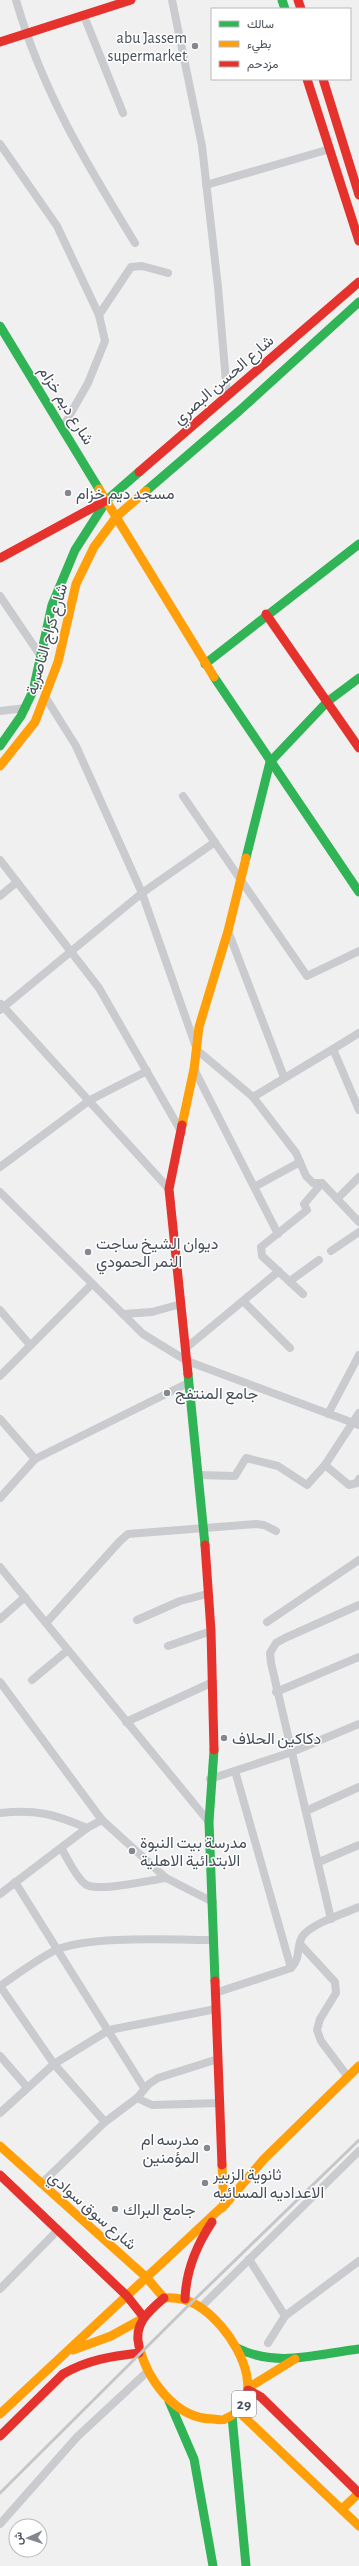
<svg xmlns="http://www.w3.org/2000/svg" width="359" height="2566" font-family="'Alegreya Sans',Vazirmatn,sans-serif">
<rect width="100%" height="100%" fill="#f0f0f0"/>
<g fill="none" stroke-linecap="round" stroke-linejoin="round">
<!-- street -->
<g stroke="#cacbce" stroke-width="8">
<path d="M16,0C42,91 86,163 135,243"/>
<path d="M172,0L202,146L218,287L227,394"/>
<path d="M84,16L123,113"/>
<path d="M0,144L57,226L99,315L105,341L88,383L63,427"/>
<path d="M206,185L330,149"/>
<path d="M99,315L131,267L142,266L168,273"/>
<path d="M0,596L40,655"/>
<path d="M46,698L76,746L142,893L197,1050L253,1097L296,1153L306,1176L313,1183H322L359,1222"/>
<path d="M0,711L26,708"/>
<path d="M183,796L307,976L359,951"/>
<path d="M0,860L99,988L182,1133"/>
<path d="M0,896L17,882"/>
<path d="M228,931L284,1077"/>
<path d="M1,1004L169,1189"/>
<path d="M0,1010L142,893L215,842"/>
<path d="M359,1033L333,1049L359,1110"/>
<path d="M194,1069L278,1234"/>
<path d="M253,1097L333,1049"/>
<path d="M0,1167L90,1100L147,1071"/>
<path d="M256,1186L300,1162"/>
<path d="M0,1192L143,1334L187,1361L359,1425"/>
<path d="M337,1199L359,1177"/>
<path d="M331,1251L359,1232"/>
<path d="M290,1281L319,1260"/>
<path d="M303,1294L262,1256L261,1247L307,1210L304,1204L322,1183"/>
<path d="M244,1302L290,1348"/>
<path d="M0,1310L30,1345"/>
<path d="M123,1314L152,1312L181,1304"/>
<path d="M186,1348L279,1271"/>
<path d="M0,1376L92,1284"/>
<path d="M328,1414L359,1355"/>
<path d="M0,1419L35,1459"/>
<path d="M325,1465L349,1485L357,1483L359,1479"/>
<path d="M198,1475L235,1476L246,1458L278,1466L307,1485L325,1465L359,1413"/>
<path d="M0,1498L35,1459L188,1383"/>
<path d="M0,1567L209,1822"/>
<path d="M0,1619L25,1597"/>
<path d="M137,1620L180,1601L207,1594"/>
<path d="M267,1622L359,1560"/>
<path d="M46,1623L120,1541L128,1534L256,1524L264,1525L276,1531"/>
<path d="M168,1646L211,1631"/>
<path d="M32,1680L68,1650"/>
<path d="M0,1682L102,1820L166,1878L213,1902"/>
<path d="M276,1692L359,1657"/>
<path d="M126,1722L213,1682"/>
<path d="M235,1771L291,1968"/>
<path d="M210,1779L292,1752L359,1724"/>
<path d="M306,1811L359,1787"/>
<path d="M0,1813C36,1809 54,1814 87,1828"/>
<path d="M61,1848C68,1859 75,1876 85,1884C97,1893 150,1880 166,1878"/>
<path d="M319,1862L359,1845"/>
<path d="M15,1882L144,2088"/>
<path d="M0,1894L87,1828L102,1820"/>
<path d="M331,1919L271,1663L270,1653L276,1643L285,1638L359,1605"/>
<path d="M300,1944L335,1982L336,1993L320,2019L317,2030L321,2041L348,2077"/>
<path d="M215,1993L291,1968C301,1958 296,1948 302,1937C310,1924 345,1913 359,1907"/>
<path d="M0,2056L27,2087"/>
<path d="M137,2098L152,2105L220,2103"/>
<path d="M0,2113L54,2064L109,2030L216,2009"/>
<path d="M105,2122L54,2064L0,1986C18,1974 37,1959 56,1950C88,1935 176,1940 214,1940"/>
<path d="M41,2184L105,2122L137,2098L149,2084L158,2078L218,2059"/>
<path d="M249,2259L285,2316"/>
<path d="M0,2289L57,2231"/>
<path d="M200,2308L359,2151"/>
<path d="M268,2343L285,2316L359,2261"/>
<path d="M0,2524L77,2437L147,2372"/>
</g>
<!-- fast -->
<g stroke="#30b455" stroke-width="9">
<path d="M282,0L285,9"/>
<path d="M0,326L99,489"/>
<path d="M146,491L239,411L359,302"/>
<path d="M205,664L359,544"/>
<path d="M214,677L359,892"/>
<path d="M0,746L21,716L33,691L52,605L75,550L107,500L139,472"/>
<path d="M246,858L270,762L327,702L359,678"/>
<path d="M188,1374L205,1545"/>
<path d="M214,1750L209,1822L215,1981"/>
<path d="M237,2348C277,2368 317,2354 359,2349"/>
<path d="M169,2401L194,2459L213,2566"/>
<path d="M232,2416L246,2566"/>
</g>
<!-- slow -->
<g stroke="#ff9f0a" stroke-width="9">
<path d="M99,489L214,677"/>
<path d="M0,766L35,722L58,662L76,584L94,547L117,516L146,491"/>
<path d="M182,1125L194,1069L199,1027L228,931L246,858"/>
<path d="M0,2146L146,2277L164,2298"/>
<path d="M222,2208L264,2159L359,2066"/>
<path d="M139,2346C147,2379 175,2419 213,2419C217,2419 222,2421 225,2419C267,2401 242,2350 221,2326C205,2308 189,2296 164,2298"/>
<path d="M73,2350L111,2336L140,2320"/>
<path d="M248,2388L295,2359"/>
<path d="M239,2412L359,2526"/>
<path d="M0,2414L224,2205L222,2165"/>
<path d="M342,2509L359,2493"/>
</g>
<!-- jam -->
<g stroke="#e5322d" stroke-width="9">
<path d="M298,0L301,9"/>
<path d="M0,42L131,0"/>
<path d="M307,79L359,241"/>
<path d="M323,79L359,195"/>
<path d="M139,472L359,282"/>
<path d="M0,558L105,501"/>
<path d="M266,614L359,748"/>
<path d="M182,1125L169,1189L188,1374"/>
<path d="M205,1545L211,1631L214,1750"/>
<path d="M215,1981L222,2165"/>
<path d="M0,2175L127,2296L142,2315"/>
<path d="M185,2299C186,2270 196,2246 212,2222"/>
<path d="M139,2346C133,2324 149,2311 164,2298"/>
<path d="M248,2390L261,2397L359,2493"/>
<path d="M0,2436L63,2374C87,2360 112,2356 139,2353"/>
</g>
<!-- rail -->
<path stroke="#c5c6c8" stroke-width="3" d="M0,2493L192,2302L359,2140"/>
</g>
<!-- markers -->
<g fill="#83888f" stroke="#fff" stroke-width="1.5">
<circle cx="195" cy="46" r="4"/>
<circle cx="68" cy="493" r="4"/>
<circle cx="88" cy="1252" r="4"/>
<circle cx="167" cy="1393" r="4"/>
<circle cx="224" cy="1738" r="4"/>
<circle cx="132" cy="1851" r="4"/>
<circle cx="207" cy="2148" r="4"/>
<circle cx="205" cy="2183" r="4"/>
<circle cx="115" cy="2209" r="4"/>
</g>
<g text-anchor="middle" stroke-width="3" stroke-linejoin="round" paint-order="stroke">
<!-- shield labels -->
<rect fill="#fff" stroke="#7f848c" stroke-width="1" x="232" y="2391" width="24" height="26" rx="3"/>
<g font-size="15" font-weight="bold" fill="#48505b">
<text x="244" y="2409">29</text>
</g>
<!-- poi labels -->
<g font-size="16" fill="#48505b" stroke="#fff" text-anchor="start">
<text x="187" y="43" text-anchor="end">abu Jassem<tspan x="187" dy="18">supermarket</tspan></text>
<text x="76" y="499">مسجد ديم خزام</text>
<text x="96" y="1249">ديوان الشيخ ساجت<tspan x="96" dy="18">النمر الحمودي</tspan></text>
<text x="175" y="1399">جامع المنتفج</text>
<text x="232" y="1744">دكاكين الحلاف</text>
<text x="140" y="1848">مدرسة بيت النبوة<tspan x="140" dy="18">الابتدائية الاهلية</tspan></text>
<text x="199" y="2145" text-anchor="end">مدرسه ام<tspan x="199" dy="18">المؤمنين</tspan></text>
<text x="213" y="2180">ثانوية الزبير<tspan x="213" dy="18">الاعداديه المسائيه</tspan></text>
<text x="123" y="2215">جامع البراك</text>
</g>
<!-- street labels -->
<g font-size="16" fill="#48505b" stroke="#fff">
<text transform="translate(223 379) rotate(-41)" y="6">شارع الحسن البصري</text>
<text transform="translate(67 405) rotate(58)" y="6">شارع ديم خزام</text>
<text transform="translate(46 639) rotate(-74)" y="6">شارع كراج الناصرية</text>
<text transform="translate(93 2210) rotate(41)" y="6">شارع سوق سوادي</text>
</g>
</g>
<!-- legend -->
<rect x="211" y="8" width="140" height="72" fill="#ffffff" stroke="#b6b9bd"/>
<rect x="219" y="21" width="20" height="6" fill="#30b455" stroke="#b6b9bd"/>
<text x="247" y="28" font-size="12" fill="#48505b">سالك</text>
<rect x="219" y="41" width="20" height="6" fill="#ff9f0a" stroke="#b6b9bd"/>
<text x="247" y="48" font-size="12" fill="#48505b">بطيء</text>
<rect x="219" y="61" width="20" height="6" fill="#e5322d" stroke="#b6b9bd"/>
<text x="247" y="68" font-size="12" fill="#48505b">مزدحم</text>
<!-- north arrow -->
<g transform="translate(28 2538) rotate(267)"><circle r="19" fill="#ffffff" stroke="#b6b9bd"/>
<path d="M0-3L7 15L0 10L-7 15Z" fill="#83888f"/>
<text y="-6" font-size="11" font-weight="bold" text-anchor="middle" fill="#48505b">ش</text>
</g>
</svg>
